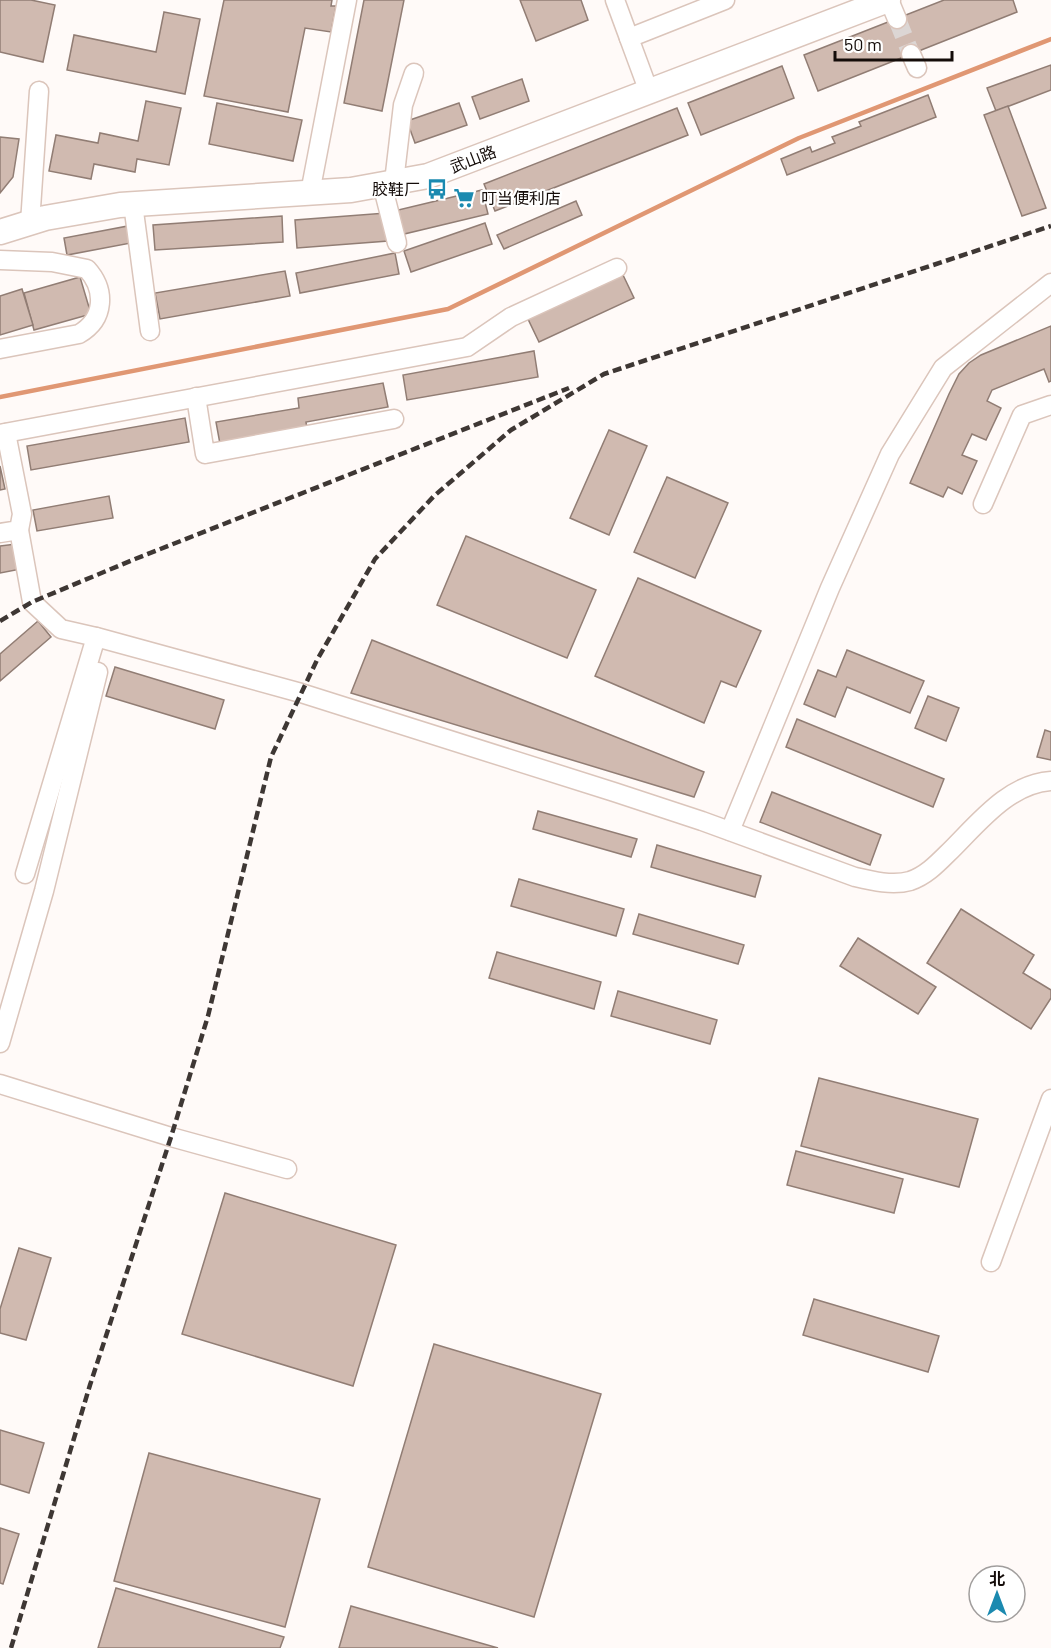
<svg xmlns="http://www.w3.org/2000/svg" width="1051" height="1648" font-family="Barlow,'Noto Sans SC',sans-serif">
<rect width="100%" height="100%" fill="#fffaf8"/>
<g fill="none" stroke-linecap="round" stroke-linejoin="round">
<!-- stream -->
<path stroke="#e09773" stroke-width="4.5" d="M0,397L448,309L799,138L1051,39"/>
</g>
<!-- building -->
<g fill="#d0bab0" stroke="#917d74" stroke-width="1.5">
<path d="M0,0H31L55,5L43,62L0,52Z"/>
<path d="M224,0H332L331,6H336L331,32L305,28L288,112L204,96Z"/>
<path d="M364,0H404L382,111L344,103Z"/>
<path d="M520,0H581L588,20L536,41Z"/>
<path d="M944,0H1013L1017,12L818,91L804,55Z"/>
<path d="M164,12L200,19L185,94L67,70L74,35L156,52Z"/>
<path d="M1051,65V90L996,111L987,88Z"/>
<path d="M782,66L794,98L701,135L688,103Z"/>
<path d="M522,79L529,101L480,119L472,97Z"/>
<path d="M928,95L936,117L787,175L781,159L810,147L812,152L835,143L832,137L861,126L859,122Z"/>
<path d="M146,101L181,108L169,165L137,159L135,172L94,164L91,179L49,171L56,135L98,143L100,133L138,141Z"/>
<path d="M217,103L302,120L293,161L209,144Z"/>
<path d="M459,103L467,125L415,143L407,121Z"/>
<path d="M1008,106L1046,208L1022,216L984,115Z"/>
<path d="M677,108L688,135L495,211L484,184Z"/>
<path d="M0,137L19,139L13,177L0,193Z"/>
<path d="M482,190L488,214L400,235L394,211Z"/>
<path d="M576,201L582,215L504,249L497,235Z"/>
<path d="M386,213L388,241L297,248L295,220Z"/>
<path d="M282,216L283,242L155,250L153,225Z"/>
<path d="M485,223L492,244L411,272L404,251Z"/>
<path d="M128,226L131,243L67,255L64,238Z"/>
<path d="M395,253L399,274L300,293L296,273Z"/>
<path d="M285,271L290,296L160,319L155,293Z"/>
<path d="M623,275L634,298L539,342L528,319Z"/>
<path d="M80,277L91,314L34,330L24,293Z"/>
<path d="M22,289L33,325L0,335V296Z"/>
<path d="M1051,326V381L1049,382L1044,369L992,390L987,401L1001,408L986,440L972,434L962,455L977,461L962,494L948,487L943,497L910,483L949,394L959,374L969,363L981,355Z"/>
<path d="M534,351L538,377L407,400L403,375Z"/>
<path d="M383,383L388,407L306,422L307,429L220,444L216,422L299,408L298,398Z"/>
<path d="M185,418L189,442L31,470L27,446Z"/>
<path d="M609,430L647,446L609,535L570,518Z"/>
<path d="M0,466L5,489L0,490Z"/>
<path d="M667,477L728,503L695,578L634,552Z"/>
<path d="M109,496L113,518L37,531L33,510Z"/>
<path d="M466,536L596,590L567,658L437,605Z"/>
<path d="M16,544L21,569L0,573V546Z"/>
<path d="M638,578L761,631L736,687L721,681L704,723L595,676Z"/>
<path d="M38,621L51,637L0,681V654Z"/>
<path d="M372,640L704,772L694,797L351,693Z"/>
<path d="M847,650L924,681L910,713L847,687L835,717L804,704L818,670L836,677Z"/>
<path d="M115,667L224,700L215,729L106,696Z"/>
<path d="M928,696L959,708L946,741L915,728Z"/>
<path d="M797,719L944,779L933,807L786,747Z"/>
<path d="M1045,730L1051,732V760L1037,757Z"/>
<path d="M772,792L881,835L870,865L760,822Z"/>
<path d="M538,811L637,839L631,857L533,829Z"/>
<path d="M657,845L761,876L755,897L651,867Z"/>
<path d="M519,879L624,909L616,936L511,906Z"/>
<path d="M961,909L1034,955L1023,973L1051,990V998L1031,1029L927,963Z"/>
<path d="M639,914L744,945L738,964L633,934Z"/>
<path d="M858,938L936,987L918,1014L840,966Z"/>
<path d="M497,952L601,982L594,1009L489,978Z"/>
<path d="M618,991L717,1020L710,1044L611,1016Z"/>
<path d="M819,1078L978,1119L959,1187L801,1146Z"/>
<path d="M796,1151L903,1179L894,1213L787,1185Z"/>
<path d="M225,1193L396,1245L353,1386L182,1334Z"/>
<path d="M19,1248L51,1258L26,1340L0,1333V1309Z"/>
<path d="M814,1299L939,1336L928,1372L803,1335Z"/>
<path d="M434,1344L601,1394L534,1617L368,1567Z"/>
<path d="M0,1430L44,1443L29,1493L0,1484Z"/>
<path d="M149,1453L320,1499L285,1627L114,1581Z"/>
<path d="M0,1528L19,1534L3,1584L0,1583Z"/>
<path d="M116,1588L284,1637L280,1648H98Z"/>
<path d="M351,1606L498,1648H339Z"/>
</g>
<g fill="none" stroke-linecap="round" stroke-linejoin="round">
<!-- minor-tunnel -->
<path stroke="#dcd6d4" stroke-width="18" stroke-dasharray="18 9" stroke-linecap="butt" d="M897,19L911,54"/>
<!-- minor casing -->
<g stroke="#dbc5bb" stroke-width="21">
<g id="minor">
<path d="M615,0L629,38"/>
<path d="M889,0L897,19"/>
<path d="M911,54L917,68"/>
<path d="M649,92L629,38L725,0"/>
<path d="M394,182L403,105L414,73"/>
<path d="M382,184L397,243"/>
<path d="M310,193L347,0"/>
<path d="M133,204L150,331"/>
<path d="M30,223L39,91"/>
<path d="M0,260L52,262L87,269C106,290 105,319 79,334L0,349"/>
<path d="M196,397L205,454L394,419"/>
<path d="M0,434L467,347L511,317L617,268"/>
<path d="M983,504L1022,415L1051,405"/>
<path d="M19,530L32,602L61,629L96,637"/>
<path d="M0,533L19,530L22,514L6,433"/>
<path d="M730,831L830,588L890,454L943,368L1051,283"/>
<path d="M25,874L96,637L301,693L614,792L702,821L855,877C872,881 893,886 910,881C925,876 936,865 947,854C977,825 1007,784 1051,781"/>
<path d="M0,1043L44,891L98,672"/>
<path d="M0,1084L171,1137L287,1169"/>
<path d="M991,1262L1051,1099"/>
</g>
</g>
<!-- major casing -->
<g stroke="#dbc5bb" stroke-width="27">
<path id="major" d="M0,232L45,218L120,205L351,190L428,176L888,0"/>
</g>
<!-- minor -->
<use href="#minor" stroke="#fff" stroke-width="18"/>
<!-- major -->
<use href="#major" stroke="#fff" stroke-width="24"/>
<!-- rail -->
<g stroke="#3e3734" stroke-width="4.5" stroke-dasharray="9 4.5" stroke-linecap="butt">
<path d="M0,621L32,602L135,559L569,388"/>
<path d="M11,1648L90,1385L171,1137L208,1016L271,757L317,660L375,559L434,496L511,430L604,374L1051,226"/>
</g>
</g>
<!-- icons -->
<defs>
<g id="bus-bare" transform="scale(1.62)"><path d="M-5-6H5V4H4V6H2V4H-2V6H-4V4H-5ZM-3.5-4V0h7V-4ZM-3.5 1.2v1.5H-2V1.2ZM2 1.2v1.5H3.5V1.2Z" fill="#1b8ab0" stroke="#fff" stroke-width="2.5" paint-order="stroke"/></g>
<g id="supermarket-bare" transform="scale(1.62)"><path d="M-6-5.5h2.5l.6 2H6L4.5 2H-2.5L-4.4-4H-6ZM-1.5 3.2a1.3 1.3 0 1 0 .1 0ZM3 3.2a1.3 1.3 0 1 0 .1 0Z" fill="#1b8ab0" stroke="#fff" stroke-width="2.5" paint-order="stroke"/></g>
</defs>
<g fill-rule="evenodd">
<use href="#bus-bare" x="437" y="189"/>
<use href="#supermarket-bare" x="464" y="198"/>
</g>
<g text-anchor="middle" stroke-width="4.5" stroke-linejoin="round" paint-order="stroke">
<!-- street labels -->
<g font-size="16" fill="#140c09" stroke="#fff">
<text transform="translate(473 159) rotate(-21)" y="6">武山路</text>
</g>
<!-- poi labels -->
<g font-size="16" fill="#140c09" stroke="#fff" text-anchor="end">
<text x="420" y="195">胶鞋厂</text>
<text x="481" y="204" text-anchor="start">叮当便利店</text>
</g>
</g>
<!-- north arrow -->
<g transform="translate(997 1594)"><circle r="28" fill="#ffffff" stroke="#a19e9d" stroke-width="1.5"/>
<path d="M0-4.5L10 22L0 15L-10 22Z" fill="#1b8ab0"/>
<text y="-9" font-size="16" font-weight="bold" text-anchor="middle" fill="#140c09">北</text>
</g>
<!-- scale -->
<path d="M835 51v9h117v-9" fill="none" stroke="#140c09" stroke-width="3"/>
<text x="844" y="51" font-size="18" fill="#140c09" stroke="#ffffff" stroke-width="4.5" paint-order="stroke">50 m</text>
</svg>
